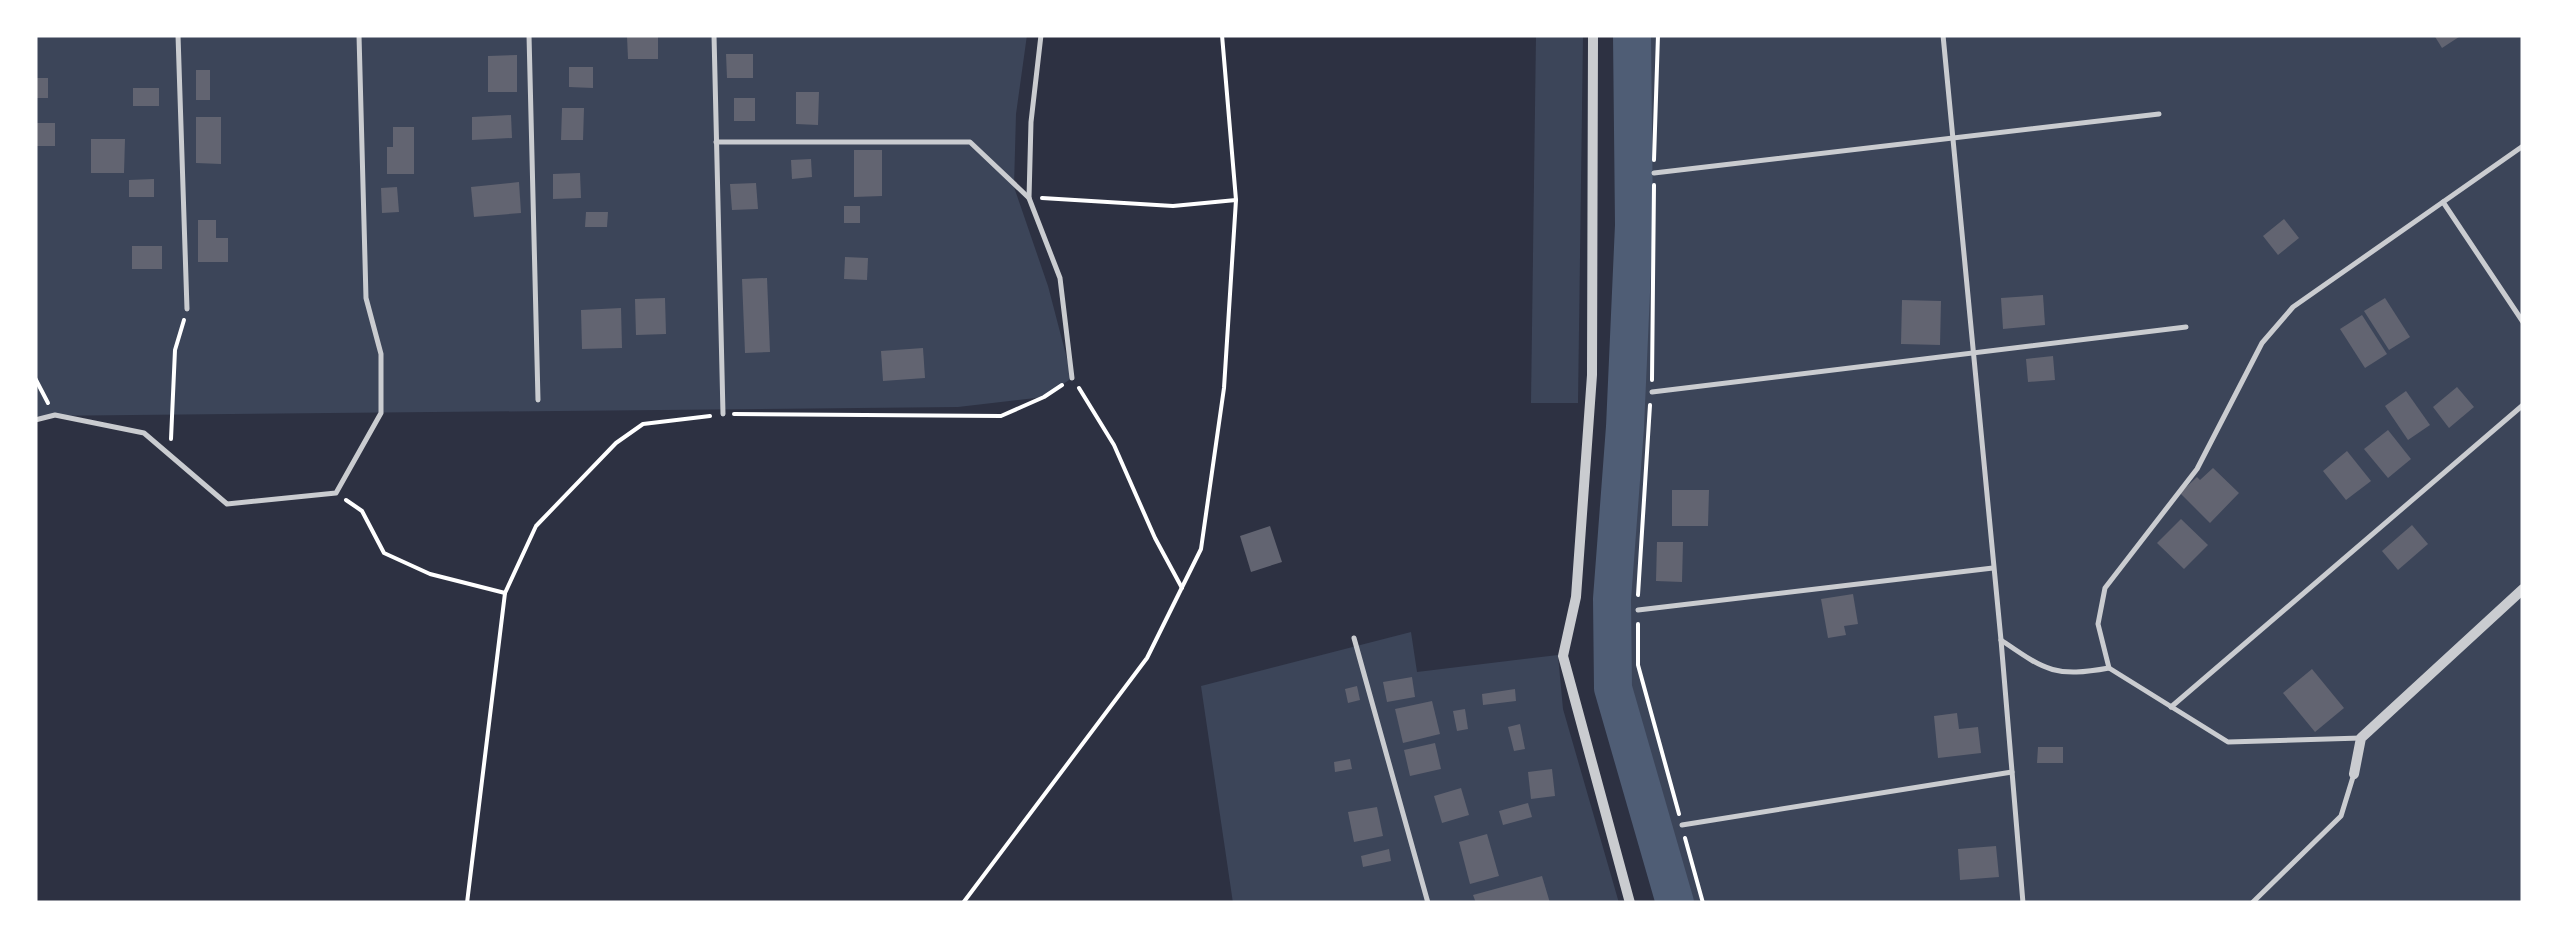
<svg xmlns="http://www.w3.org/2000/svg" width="2558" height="938" font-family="'PT Sans',sans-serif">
<rect width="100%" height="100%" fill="#2d3142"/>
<!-- green -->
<g fill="#3c4559">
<path d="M35,35H1027L1016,114L1014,187L1048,286L1072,378L1044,397L958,407L35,416Z"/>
<path d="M1536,35H1583L1578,403H1531Z"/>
<path d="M1648,35H2523V903H1680L1628,686L1621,597Z"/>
<path d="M1411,632L1417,672L1558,655L1563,709L1619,903H1233L1201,686Z"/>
</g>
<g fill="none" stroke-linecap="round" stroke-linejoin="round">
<!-- river -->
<path stroke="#4f5d75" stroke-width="38" d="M1632,35L1634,225L1625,427L1612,599L1613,688L1675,903"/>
</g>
<!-- building -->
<g fill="#626471">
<path d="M658,35V59H628L627,36Z"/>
<path d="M2434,35H2462L2442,48Z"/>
<path d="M726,54H753V78H727Z"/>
<path d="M517,55V92H488V56Z"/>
<path d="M569,67H593V88L569,87Z"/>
<rect x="196" y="70" width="14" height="30"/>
<rect x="35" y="78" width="13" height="20"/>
<rect x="133" y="88" width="26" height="18"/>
<path d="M796,92H819L818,125L796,124Z"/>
<rect x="734" y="98" width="21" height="23"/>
<path d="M562,108H584L583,140H561Z"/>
<path d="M511,115L512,138L472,140V117Z"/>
<path d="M196,117H221V164L196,163Z"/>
<rect x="35" y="123" width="20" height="23"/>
<path d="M393,127H414V174H387V147H393Z"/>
<path d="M91,139H125L124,173H91Z"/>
<path d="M854,150H882V196L854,197Z"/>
<path d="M811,159L812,177L792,179L791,160Z"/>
<path d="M580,173L581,198L553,199V174Z"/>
<path d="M154,179V197H129V180Z"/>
<path d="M519,182L521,213L474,217L471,187Z"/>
<path d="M756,183L758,209L732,210L730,184Z"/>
<path d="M397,187L399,212L382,213L381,188Z"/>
<rect x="844" y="206" width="16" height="17"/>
<path d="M586,212H608L607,227H585Z"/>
<path d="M2284,219L2299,238L2278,255L2263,236Z"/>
<path d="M198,220H216V238H228V262H198Z"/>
<rect x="132" y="246" width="30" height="23"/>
<path d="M845,257L868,258L867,280L844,279Z"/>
<path d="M767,278L770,352L745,353L742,279Z"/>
<path d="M2043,295L2045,325L2003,329L2001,298Z"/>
<path d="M665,298L666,334L636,335L635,299Z"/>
<path d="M2385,298L2410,337L2389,350L2364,311Z"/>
<path d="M1902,300L1941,301L1940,345L1901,344Z"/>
<path d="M621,308L622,348L582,349L581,310Z"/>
<path d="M2362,315L2387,354L2365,368L2340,329Z"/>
<path d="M923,348L925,378L883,381L881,351Z"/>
<path d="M2053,356L2055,380L2028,382L2026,359Z"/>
<path d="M2457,387L2474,407L2449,428L2433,407Z"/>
<path d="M2406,391L2430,425L2408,440L2385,406Z"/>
<path d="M2388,430L2411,459L2388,478L2364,449Z"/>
<path d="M2347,451L2371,481L2346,500L2323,471Z"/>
<path d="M2213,468L2239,493L2210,523L2180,493L2197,477L2200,480Z"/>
<path d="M1672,490H1709L1708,526H1672Z"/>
<path d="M2181,519L2208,545L2184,569L2157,543Z"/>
<path d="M2412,525L2428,544L2398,570L2382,551Z"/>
<path d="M1270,526L1282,562L1251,572L1240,536Z"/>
<path d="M1657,542H1683L1682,582L1656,581Z"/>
<path d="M1853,594L1858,624L1844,626L1846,635L1828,638L1821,599Z"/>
<path d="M2312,669L2344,708L2315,732L2283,693Z"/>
<path d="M1412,677L1415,697L1387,702L1383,682Z"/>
<path d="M1357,686L1360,700L1348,703L1345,689Z"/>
<path d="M1515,689L1516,701L1483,705L1482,694Z"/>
<path d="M1432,701L1440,734L1403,743L1395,709Z"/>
<path d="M1465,709L1468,729L1457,731L1453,711Z"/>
<path d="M1957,713L1959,729L1978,727L1981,753L1938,758L1934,716Z"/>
<path d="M1520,724L1525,749L1514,751L1508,727Z"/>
<path d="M1435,743L1441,769L1410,776L1404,750Z"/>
<path d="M2038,747H2063V763H2037Z"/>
<path d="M1350,759L1352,769L1335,772L1334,762Z"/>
<path d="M1552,769L1555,796L1531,799L1528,772Z"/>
<path d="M1461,788L1469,815L1442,823L1434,796Z"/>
<path d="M1528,803L1532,817L1503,825L1499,811Z"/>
<path d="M1377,807L1383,836L1354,842L1348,812Z"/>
<path d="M1487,834L1499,876L1470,884L1459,842Z"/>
<path d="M1996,846L1999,877L1960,880L1958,849Z"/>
<path d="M1389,849L1391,861L1363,867L1361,856Z"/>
<path d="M1542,876L1550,903H1476L1473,895Z"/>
</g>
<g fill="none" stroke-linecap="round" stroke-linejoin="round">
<!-- path -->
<g stroke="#fff" stroke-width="4">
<path d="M1654,160L1658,35"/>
<path d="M1042,198L1173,206L1236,200"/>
<path d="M35,378L48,403"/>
<path d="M1652,380L1654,185"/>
<path d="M1079,388L1114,445L1155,538L1182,588"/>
<path d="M734,414L1001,416L1044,397L1062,385"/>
<path d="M171,439L175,350L184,320"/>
<path d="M346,500L362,511L384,553L430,574L505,593"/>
<path d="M1638,595L1650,405"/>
<path d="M1638,624V665L1679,814"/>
<path d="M1685,838L1703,903"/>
<path d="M467,903L505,593L536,526L616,443L643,424L710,416"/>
<path d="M963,903L1147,658L1201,549L1224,388L1236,200L1222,35"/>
</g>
<!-- service -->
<g stroke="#caccd0" stroke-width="5">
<path d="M178,35L187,309"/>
<path d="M529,35L538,400"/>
<path d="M714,35L723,414"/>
<path d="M1041,35L1031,122L1029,198L1060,278L1072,378"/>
<path d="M1943,35L2001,640L2023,903"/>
<path d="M716,142H970L1029,198"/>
<path d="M1654,173L2159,114"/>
<path d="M2443,202L2523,322"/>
<path d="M1652,392L2186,327"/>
<path d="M35,420L55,415L144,433L227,504L336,493L381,413V354L366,298L359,35"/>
<path d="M1638,610L1993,568"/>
<path d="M1354,638L1428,903"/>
<path d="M2001,640C2045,670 2054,678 2109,668L2228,742L2361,738"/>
<path d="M2109,668L2098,624L2105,588L2197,469L2262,343L2293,307L2523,146"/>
<path d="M2171,707L2523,405"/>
<path d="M1682,825L2012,772"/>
<path d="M2252,903L2341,816L2353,777"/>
</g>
<!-- minor -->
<g stroke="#caccd0" stroke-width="10">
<path d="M1593,35L1592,375L1576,597L1563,656L1630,903"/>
<path d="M2354,774L2361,738L2523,589"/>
</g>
</g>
<!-- border -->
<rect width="2558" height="938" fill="none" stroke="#ffffff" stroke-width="75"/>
</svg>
